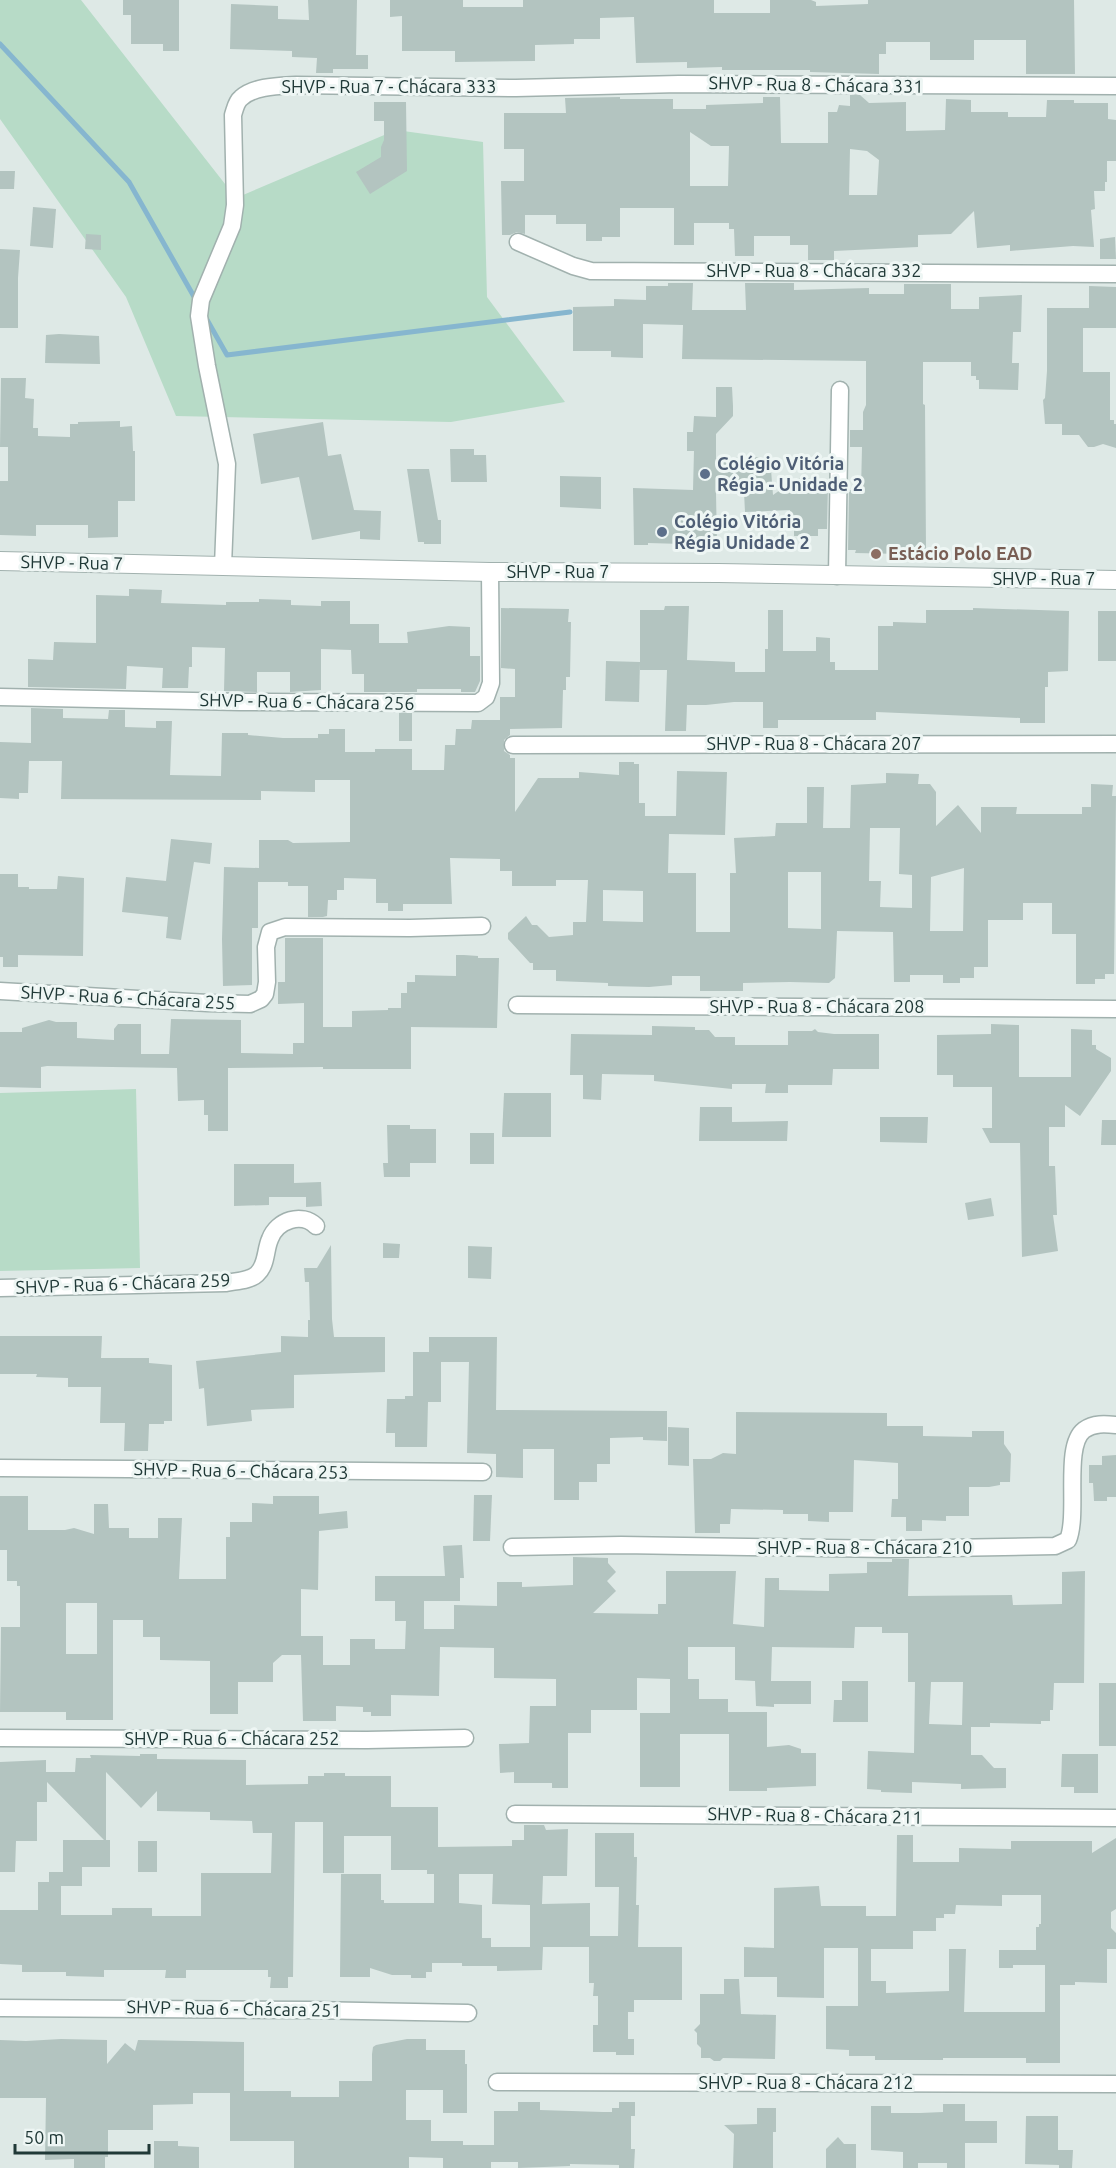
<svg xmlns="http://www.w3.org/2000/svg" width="1116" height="2168" font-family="Ubuntu,sans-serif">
<rect width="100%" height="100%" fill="#dee9e6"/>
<!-- green -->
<g fill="#b7dbc7">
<path d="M0,0H81L236,198L396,130L483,142L487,297L565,402L451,422L176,416L126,297L0,119Z"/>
<path d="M136,1089L140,1268L0,1271V1093Z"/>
</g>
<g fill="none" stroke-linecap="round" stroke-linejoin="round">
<!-- stream -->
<g stroke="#86b6cf" stroke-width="5">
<path d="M0,44L129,182L197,302"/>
<path d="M206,318L227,355L570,312"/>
</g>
</g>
<!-- building -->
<g fill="#b3c4c0" fill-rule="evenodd">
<path d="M123,0H179V51H163V44H131V15H123Z"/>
<path d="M308,0H357L356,55H368V69H333V73H316L317,58L292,57V51L230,49L231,4L278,6V19L309,20Z"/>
<path d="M390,0H463V7H523V0H714V13H770V0H811L816,2V6L868,4V0H1074L1075,74H1026V40H974V60H930V42H886V54H879V74L810,72V70H722V67L687,68V62L636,63L634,17L600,18V39H574V44L535,45V61L455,62V51H402V16L390,17Z"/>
<path d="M850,95H860L869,103L906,102V131L945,130L946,99L971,100V112H1008V117H1046L1047,100H1074V103H1108V119L1116,120V161H1107V182H1105V191H1094L1095,209L1091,210L1094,247L1073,246L1010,251V245L977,248L974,211L951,234L918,235V247L834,251V260H808V245H790V236H754V256H735L734,229H729V223H694V245H674V208H620V237H602V241H586V224H556V215H525V234L517,232L510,235H502L501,181H524V149H504V113H566L565,98L620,97V99H673V109H706V105L763,103V97H780L781,143H828V112H837L839,105L850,106ZM690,132L711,146H729L728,186H690ZM850,149L867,151L879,160L877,195H849Z"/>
<path d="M374,102H406L407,171L370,194L356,172L381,157V147L384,140V121H374Z"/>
<path d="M0,171H15L14,189H0Z"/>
<path d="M33,207L56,209L53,248L30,246Z"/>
<path d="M86,234L101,235V250L85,249Z"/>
<path d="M1115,237L1116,259H1100V239Z"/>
<path d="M0,249L20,250L18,278V328H0Z"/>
<path d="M668,283H693L692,310H746L745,283H794V290L869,288V294H904V284H951V309H979V297L1022,295L1021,332H1013L1012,363H1019L1018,390L979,389V380H976V376H971V362H923V404L925,405L926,551H918V554H903L855,553L856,550H848L849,490H861L862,447H850V430H863V412L866,405V361L682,359L683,325L643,324V358L611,357V351H573V307L614,306V299L646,300V286H668Z"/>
<path d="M1089,286L1116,287V328H1083V372H1110V420H1114V424H1116V448L1103,444L1094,447H1088L1079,435H1062V424H1045L1043,400L1045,398L1047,371V308H1089Z"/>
<path d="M59,334L99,336L100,364L45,363L46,335Z"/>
<path d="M1,378H26L25,398L34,399L33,428H38V436L70,437V424H78V422L120,421V427L132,426L133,451H135V501H118V537L88,538V525H36V536L0,535V481H8V447H0Z"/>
<path d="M716,387H732L733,406V416L716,434V458L770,457L773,495L797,478H817V485H828L827,529H818V536H810L806,539L802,536H794V522H790V510L745,512L744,492L716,493L717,545L648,543V545H634L633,488L693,490L694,451H687V432H693L694,416L716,417V424Z"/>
<path d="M323,422L328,456L341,454L354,510L381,511L380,540L360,539V531L312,540L299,477L261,484L253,434Z"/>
<path d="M450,449H474V455H486L487,482H451Z"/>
<path d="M407,469H429L438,520H441V544H424V542H418Z"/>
<path d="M560,476L601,477V509L560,507Z"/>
<path d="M129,589L162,590L161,603L226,605V602H259V599L291,600V605L321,606V601H350V624H379V643H408L407,632L449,626L470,627V656H480V681L475,692H461V689H417V692H364V674H352L351,650L321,649V690L290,692V672H257V692L224,691L225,648L192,647V667H189L188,688H162L163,668L127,666L126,689L28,687V659L53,660L54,642L96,643V595L129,596Z"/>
<path d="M665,606H689L687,660L735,662V672H765V649H768V610H783V651H816V637L830,638V662H835V670H878V626H893V622L926,623V610H973V608L1069,611L1068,671L1048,672V687H1045V723H1020V718L876,712V720H778V728H763V702H734L706,705H687L686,731H665L667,670H640V610H664Z"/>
<path d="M501,608L569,609L568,622H571L570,677H566V690H563L562,728L510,729V735L504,740V751L510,755V758H515V812L538,778H579V772L619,775V762H634V764H639V803H645V816H676L677,771L727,772L725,835L669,834L668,873H696V932H730V873H736L734,838L775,836L776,823H807V787H824L823,828H850L851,785L886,783V773L919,774L918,784H930L936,792V826L958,805L981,833V807H1017L1016,814H1082V807H1091V784L1113,785L1112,796H1116L1114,974H1105V979H1095V984H1076V934H1052V903H1023V920H988V967H974V978H960V983H943V975H910V982H894L893,932L837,931L835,978L829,983L790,982L743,983V991H700V976H672V985L649,987L608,986V983L556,981V970H533V963H530L508,939V933L526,916L532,925H537L549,937L573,935V922H586L588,880H556V886H512V871H500V859L450,858L452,904H403V911H388V903H376V879L344,878V890H337V900H328L327,916L323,917H308V886H288V882H258V928H252V985L223,986L222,939L224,867L259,868V840H288L293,843L350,842V780H315V792L261,791V800L61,799L62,761H29L28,793H19V799L0,798V742L31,743V708L63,709V718L108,719L109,710H125V727L156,728V721H172L170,775L221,776L222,733H248V735L283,738H318V734H329V729H345V752H375V749H412V770H444L445,745H455L456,729H471L472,720H500V697H515V669L501,668ZM870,828H900L899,874L912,875V908L880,907L881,881H869ZM964,868L963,931H930L931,877ZM788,872H821V929L788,928ZM603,890L643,891V922L603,921Z"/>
<rect x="1098" y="611" width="18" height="50"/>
<path d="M606,661L640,662L639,702L605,701Z"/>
<rect x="399" y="713" width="13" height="28"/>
<path d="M171,839L212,843L210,864L194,862L181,940L166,938L168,917L122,912L126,877L166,881Z"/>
<path d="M0,874H18V887H29V889H57L58,876L84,878L83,956L18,955V967H3V957H0Z"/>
<path d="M285,938H323V1027H352V1011L388,1010V1008H401V993H407V982H415V975L456,976V955H464L478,956V958H499L497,1028L411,1027V1069H323V1067L228,1068V1131H208V1115H204V1100L178,1101L177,1068L47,1066L41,1067V1088L0,1087V1032H22V1028L49,1020L56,1022H77V1038L114,1040V1029L118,1024H141V1054H169L171,1019L241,1020V1053L293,1054V1043H304V1003L278,1004V982H285Z"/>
<path d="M991,1024L1019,1025V1077H1071V1029L1092,1030V1045H1096V1049L1111,1058V1071L1080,1116L1065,1105V1127H1049V1166H1055L1057,1215H1053L1058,1251L1022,1257L1020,1143H990L982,1128H992V1087H953V1075H937V1035L991,1034Z"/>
<path d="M652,1026L695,1027V1030H709L715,1037H735V1045H788V1031H812L815,1029L818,1032L834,1034H879V1069H833L832,1085H788V1093H765L766,1084H732V1089L654,1081V1075L602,1074L601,1100L583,1099V1075H570L571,1034L652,1035Z"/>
<path d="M504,1093H551V1137H502Z"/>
<path d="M700,1107H732V1122L788,1121L787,1141H699Z"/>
<path d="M880,1117H928L927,1143L880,1142Z"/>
<path d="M1102,1120H1116V1145H1101Z"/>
<path d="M387,1125H410V1129H436V1163H410V1177H384L383,1163H388Z"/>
<rect x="470" y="1133" width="24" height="31"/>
<path d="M234,1164H294V1183L321,1182L322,1206L306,1207V1197H269V1205L234,1206Z"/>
<path d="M991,1198L994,1216L968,1220L965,1203Z"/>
<path d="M383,1243L400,1244L399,1258H383Z"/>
<path d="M331,1245L332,1319L334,1337H385V1372L294,1375V1408L251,1410L252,1421L207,1426L204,1388L199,1389L196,1361L281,1352V1336L308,1337V1320H310L309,1282H305L304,1268H317Z"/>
<path d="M468,1246L492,1247L491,1279L468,1278Z"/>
<path d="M0,1336H102L101,1358H149V1363L172,1365V1421H164V1424H149L148,1451H124L125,1423H100L101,1387H68V1378L36,1377L37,1374H0Z"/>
<path d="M429,1337H497L496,1410L667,1411V1441L643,1440V1437L610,1438V1464H597V1482H579V1500H554V1449H523V1478L496,1477V1454L467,1453L469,1362H441V1402H428L427,1447H395V1433H386L387,1399H405V1396H413V1352H429Z"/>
<path d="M736,1412L887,1413V1426H923V1436L972,1437V1431H1004V1444L1011,1454L1010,1482H1000V1485L989,1487H969V1516H946V1521L922,1520V1531H906V1517H891L892,1499H898V1463L854,1460L853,1512H829V1522L808,1521V1514H783V1510L731,1509L730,1524H720V1533H695L693,1459H711L723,1453L736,1454Z"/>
<path d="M668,1427L689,1428V1466L668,1465Z"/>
<path d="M1116,1455V1497H1107V1501H1094L1093,1483H1089V1465H1102V1456Z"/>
<path d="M474,1495H492L490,1541H473Z"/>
<path d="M0,1496H28V1530H65L74,1528L94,1534V1504H108L109,1528H129V1538H158V1518H182L179,1579H226V1537H230V1522H252V1503L273,1504V1496H319V1514L347,1511L348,1528L319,1531L318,1590L301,1589V1636H323V1665H350V1639H375V1649H405L406,1621H395V1601H375V1576H445L443,1546L462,1545L464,1578H460V1601H424V1629H454V1605L497,1606V1582H522V1587L573,1585V1557L608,1558V1563L616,1572L607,1581L616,1591L593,1613L658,1614V1604H666V1571H736L733,1624L764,1627L765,1578H779V1590L829,1591V1574L867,1573V1562H892V1559H909L908,1596L1012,1595L1013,1605L1062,1604V1572L1085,1571L1084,1683H1054L1053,1710H1050V1721H1041V1724L990,1723V1727H971V1755H982L994,1768H1006V1788L961,1789V1784L912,1782V1793L881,1792V1790L867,1789L868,1751L914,1753L915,1682H908V1633H882V1627H855L854,1648L772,1647L771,1681H811V1704H774V1707L756,1706L755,1681L735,1680V1647H688V1679H699V1699H728V1712H767V1747L789,1745L801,1749V1753H816V1786L767,1788V1791H729V1734H680V1787H640V1713H670V1679L637,1678V1710H591V1733H568V1788H552V1783H514V1772L500,1773L499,1744L529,1743L530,1706H556V1679L494,1678V1648L440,1647L439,1696L391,1695V1716H371V1712H363V1707L336,1706V1721H303L301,1655H282L273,1663V1682H238V1714H210V1661L160,1660V1637H143V1620H113V1720H66V1712H0L1,1627H20V1586H17V1581H7V1550H0ZM66,1603H97V1654H66ZM931,1682H963L962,1725L929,1724Z"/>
<path d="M842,1681H868V1722H833L834,1700H842Z"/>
<rect x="1099" y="1683" width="17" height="63"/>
<path d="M140,1754H157V1759L246,1760V1785L308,1784V1776H324V1773H345V1776H391V1807H438V1847L512,1846V1840H524V1825H544L546,1830L568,1829L567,1876H543L542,1904L590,1903V1936H618L619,1887H595V1833H634V1857H637L636,1905H639L638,1947H682V2000H634V2012H628V2039H634V2055H616V2052H593V2025H598V1996H593L594,1983H589V1947H543L542,1970L497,1971V1966H462V1963H432V1972H426V1978H411V1975H392L370,1968V1977H340L341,1874H381V1900H384V1903H434V1874H427V1870H391V1836H344V1873H323V1822H295L293,1977H288V1988H270L271,1977H268V1970H186V1978H165L166,1970H104V1977L66,1976V1972H22V1965L0,1964V1910H38V1882H49V1872H63V1840H104L47,1782V1802H37V1841H16L15,1872H0V1762L46,1760V1772H75L76,1758H91L90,1755H91L140,1756ZM106,1772L141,1808L157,1791V1811L210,1812V1820L252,1821L253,1833H272L271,1873H201V1916H152V1908H112V1915H61V1886H82V1867H110V1840H106ZM459,1874H493L492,1904L530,1905V1947H491V1938H482V1905L459,1903Z"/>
<path d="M1062,1754H1098V1793H1074V1787H1061Z"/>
<path d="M897,1835H913V1862H959V1848L1011,1849V1841H1092V1853L1116,1838V1909L1111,1912V1928L1116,1933V1949H1107V1983L1075,1982V1985H1060V2063H1026V2058H943V2060H875V2056H849V2050L826,2049V2006H858V1948H824V1998L777,1997V1977H744V1947L774,1948V1888L819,1886L821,1906H866V1916H896ZM1002,1895H1041V1924H1039V1927H1036V1950H999V1968H1013V1965H1045V2012H964L966,1949H949V1991L886,1993V1981H871V1949H913V1931H936V1918H944V1914H955L956,1905L1002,1906Z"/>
<rect x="138" y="1841" width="19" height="31"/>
<path d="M724,1979H739L741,2014L776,2015L775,2059L723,2058L720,2061H714L710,2058H701V2048L697,2044V2033L694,2030L700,2024V1994H724Z"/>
<path d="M61,2039L107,2040V2064L125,2043L135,2051L138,2040L244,2042V2091H291V2097H339V2081H372V2054L373,2047L376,2045L407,2039H426V2050H465V2064H467V2113H443V2090H406V2120H431V2141H463V2145H494V2111H518V2102H540V2110L603,2112H612V2108H619V2102H635V2116H631V2149H635L634,2168H619V2165L570,2164V2166L518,2168V2162H491V2168H443V2158L409,2157V2168H294V2141H230V2093H193V2104L153,2105V2130H108V2157H105V2168H74V2159L45,2160L46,2098H0V2040L26,2041Z"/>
<path d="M943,2104H965V2121H997V2143H965V2168H947V2163H918V2168H903V2152L871,2150V2106H891V2113H920L943,2112Z"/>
<path d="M757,2108H776V2132H773V2168H733L734,2134L724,2125L757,2124Z"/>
<path d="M1026,2116H1058V2150H1073L1072,2168H1059V2165L1025,2164Z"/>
<path d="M838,2137L844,2144H856V2168H826V2149Z"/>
<path d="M154,2141H178V2146L199,2147V2168H154Z"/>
</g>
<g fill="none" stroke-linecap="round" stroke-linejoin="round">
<!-- minor casing -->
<g stroke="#a1b1ae" stroke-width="19">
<g id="minor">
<path d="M518,242L573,266L591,271L1116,274"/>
<path d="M223,566L227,464L207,366L199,316L201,300L232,226L235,205L233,115C235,109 236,102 241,98C254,86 279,86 296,85L516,88L679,84L1116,86"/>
<path d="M837,576L840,390"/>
<path d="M0,697L241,702L478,703L486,697L491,683L490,572"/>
<path d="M513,745L1116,744"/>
<path d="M0,991L208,1003L250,1004L261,999L265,994L267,982L266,947L270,932L285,927L410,928L482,926"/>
<path d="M517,1005L1116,1009"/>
<path d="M0,1288L226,1283C235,1281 250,1281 257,1274C267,1265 265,1250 270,1239C277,1220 302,1212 316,1226"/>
<path d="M0,1468L483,1472"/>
<path d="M512,1547L621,1545L889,1549L1055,1546L1068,1540C1079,1513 1063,1446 1084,1430C1094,1423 1105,1424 1116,1425"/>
<path d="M0,1738L367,1740L465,1738"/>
<path d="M515,1814L1116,1818"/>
<path d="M0,2008L309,2010L468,2013"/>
<path d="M497,2082L1116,2084"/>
</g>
</g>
<!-- tertiary casing -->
<g stroke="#a1b1ae" stroke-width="20">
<path id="tertiary" d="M0,561L490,572L718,573L1116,580"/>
</g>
<!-- minor -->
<use href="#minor" stroke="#fff" stroke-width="16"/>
<!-- tertiary -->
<use href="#tertiary" stroke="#fff" stroke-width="18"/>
</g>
<!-- markers -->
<g fill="#5c6f8a" stroke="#eef6f4" stroke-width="2">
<circle cx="705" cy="474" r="6"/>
<circle cx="662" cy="532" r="6"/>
</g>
<circle fill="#8d6e63" stroke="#eef6f4" stroke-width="2" cx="876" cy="554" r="6"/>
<g text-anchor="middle" stroke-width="6" stroke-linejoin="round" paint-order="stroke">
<!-- street labels -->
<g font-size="18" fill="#203937" stroke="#eef6f4">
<text transform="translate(816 85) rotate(1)" y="6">SHVP - Rua 8 - Chácara 331</text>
<text x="389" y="93">SHVP - Rua 7 - Chácara 333</text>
<text x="814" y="277">SHVP - Rua 8 - Chácara 332</text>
<text transform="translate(72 563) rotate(1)" y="6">SHVP - Rua 7</text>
<text x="558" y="578">SHVP - Rua 7</text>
<text x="1044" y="585">SHVP - Rua 7</text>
<text transform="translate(307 702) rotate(1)" y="6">SHVP - Rua 6 - Chácara 256</text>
<text x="814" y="750">SHVP - Rua 8 - Chácara 207</text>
<text transform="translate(128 998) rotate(3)" y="6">SHVP - Rua 6 - Chácara 255</text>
<text x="817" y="1013">SHVP - Rua 8 - Chácara 208</text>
<text transform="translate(123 1284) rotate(-2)" y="6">SHVP - Rua 6 - Chácara 259</text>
<text transform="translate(241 1471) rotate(1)" y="6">SHVP - Rua 6 - Chácara 253</text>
<text x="865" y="1554">SHVP - Rua 8 - Chácara 210</text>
<text x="232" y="1745">SHVP - Rua 6 - Chácara 252</text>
<text transform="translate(815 1816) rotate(1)" y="6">SHVP - Rua 8 - Chácara 211</text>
<text transform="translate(234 2009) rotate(1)" y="6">SHVP - Rua 6 - Chácara 251</text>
<text x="806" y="2089">SHVP - Rua 8 - Chácara 212</text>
</g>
<!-- service labels -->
<g font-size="18" font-weight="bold" fill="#4e5e75" stroke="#eef6f4" text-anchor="start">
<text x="717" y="470">Colégio Vitória<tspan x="717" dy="21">Régia - Unidade 2</tspan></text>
<text x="674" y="528">Colégio Vitória<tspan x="674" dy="21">Régia Unidade 2</tspan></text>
</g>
<!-- education labels -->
<g font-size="18" font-weight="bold" fill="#785e54" stroke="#eef6f4" text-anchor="start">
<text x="888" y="560">Estácio Polo EAD</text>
</g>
</g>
<!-- scale -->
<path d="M15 2144v9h134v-9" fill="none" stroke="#203937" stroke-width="3"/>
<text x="24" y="2144" font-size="18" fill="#203937" stroke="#eef6f4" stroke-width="4.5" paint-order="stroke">50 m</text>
</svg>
